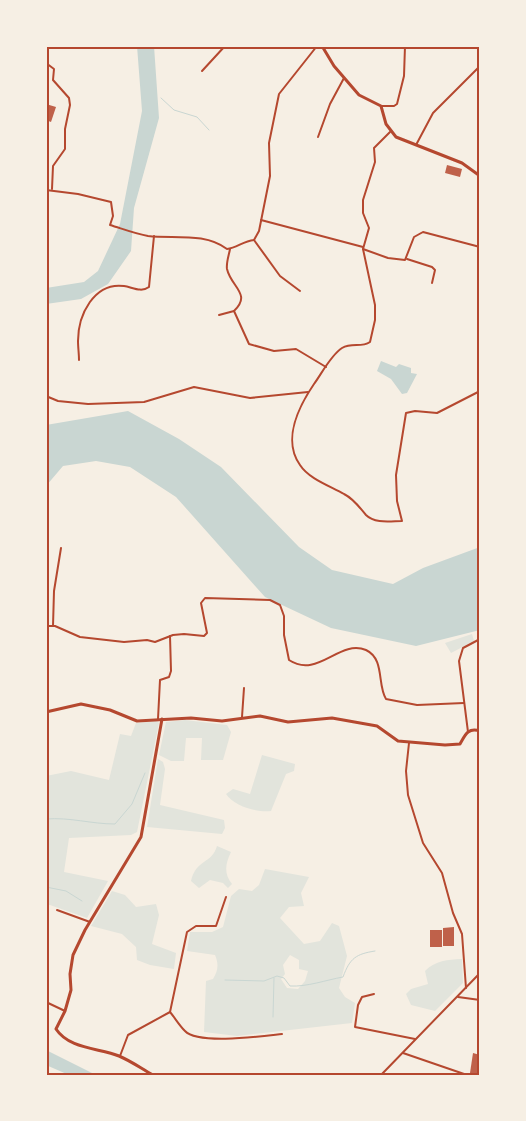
<svg xmlns="http://www.w3.org/2000/svg" width="526" height="1121" font-family="'Archivo Narrow',sans-serif">
<rect width="100%" height="100%" fill="#f6efe4"/>
<!-- green -->
<g fill="#e2e4dc" fill-rule="evenodd">
<path d="M472,634L474,641L451,653L445,643Z"/>
<path d="M185,720L227,725L231,732L223,760H201L202,738H186L184,761H171L159,755L166,722Z"/>
<path d="M157,721L159,723L137,832L131,835L69,838L64,872L108,881L87,918L50,905L46,906V776L71,771L109,780L120,734L131,736L136,723Z"/>
<path d="M262,755L295,764L294,771L286,774L271,811C257,813 234,806 226,794L233,789L250,794Z"/>
<path d="M158,759L163,762L165,769L160,805L224,820L225,828L222,834L147,827Z"/>
<path d="M217,846L231,852C225,864 224,874 232,884L228,888L223,883L210,880L199,888L191,881C196,859 212,864 217,846Z"/>
<path d="M265,869L309,877L301,893L304,906L289,907L280,918L304,944L320,941L332,923L339,926L347,956L339,988L345,997L355,1003L352,1023L237,1036L204,1032L206,981L213,979C218,971 219,964 215,955L187,951L190,932H212L223,927L231,896L239,889L252,891L259,885ZM290,955L299,960V969L308,971L305,981L298,989L287,988L281,979L285,974L283,965Z"/>
<path d="M112,891L125,895L136,907L156,904L159,915L152,944L176,953L174,969L150,965L137,960L136,947L122,934L91,926Z"/>
<path d="M462,959L463,983L435,1011L411,1005L406,994L411,989L428,984L425,971C436,960 447,960 462,959Z"/>
</g>
<!-- water -->
<g fill="#c9d6d2">
<path d="M137,46H154L159,118L134,208L131,251L108,284L81,299L46,304V288L84,282L98,271L120,224L142,111Z"/>
<path d="M381,361L396,367L399,364L411,368V373L417,374L407,393L402,394L391,379L377,371Z"/>
<path d="M128,411L179,439L221,467L299,547L332,570L393,584L423,568L480,547V630L416,646L331,628L265,597L176,497L130,467L96,461L63,466L46,486V425Z"/>
<path d="M46,1050L96,1075H69L46,1065Z"/>
</g>
<g fill="none" stroke-linecap="round" stroke-linejoin="round">
<!-- stream -->
<g stroke="#c9d6d2" stroke-width="1">
<path d="M161,98L174,110L197,117L209,130"/>
<path d="M46,819C70,817 91,824 115,824L132,804L145,773"/>
<path d="M46,887L66,891L82,901"/>
<path d="M225,980L264,981L277,976L284,978L290,986C307,987 326,980 343,977C350,958 356,954 375,951"/>
<path d="M273,1017L274,978"/>
</g>
</g>
<!-- building -->
<g fill="#bf614a">
<path d="M46,104L56,107L51,122L46,120Z"/>
<path d="M447,165L462,169L460,177L445,173Z"/>
<path d="M454,927V946H443V928Z"/>
<rect x="430" y="930" width="12" height="17"/>
<path d="M473,1053L480,1055V1075H471L470,1073Z"/>
</g>
<g fill="none" stroke-linecap="round" stroke-linejoin="round">
<!-- minor -->
<g stroke="#b5482f" stroke-width="2">
<path d="M46,63L54,69L53,80L69,98L70,105L65,129V149L53,166L52,189"/>
<path d="M202,71L225,46"/>
<path d="M381,106H394L397,104L404,76L405,46"/>
<path d="M390,132L374,148L375,162L363,200V213L369,228L363,249L375,305V320L370,342C361,348 352,342 342,348C331,355 322,373 314,384C299,406 282,440 300,465C309,479 330,486 344,494C354,499 359,507 366,515C375,524 391,521 402,521L397,501L396,475L406,413L415,411L437,413L480,391"/>
<path d="M318,137L330,104L344,78"/>
<path d="M416,145L433,113L480,66"/>
<path d="M46,190L78,194L111,202L113,216L110,225C123,229 136,234 148,236C174,239 205,232 227,249C237,248 243,241 254,240L259,231L270,176L269,143L279,94L317,46"/>
<path d="M261,220L363,247"/>
<path d="M254,240L280,276L300,291"/>
<path d="M230,249C229,255 226,263 227,269C231,287 252,294 234,311L249,344L274,351L296,349L326,367"/>
<path d="M363,249L388,258L405,260L414,237L423,232L480,247"/>
<path d="M407,259L432,267L435,270L432,283"/>
<path d="M219,315L234,311"/>
<path d="M79,360C79,354 78,347 78,341C78,315 94,282 124,286C132,287 141,293 149,287L154,236"/>
<path d="M46,396L58,401L88,404L144,402L194,387L250,398L308,392"/>
<path d="M46,626H55L80,637L124,642L147,640L155,642L173,635L184,634L204,636L207,633L201,603L205,598L270,600L280,605L284,616V635L289,660C318,679 339,639 366,650C385,659 377,685 386,699L417,705L464,703"/>
<path d="M53,626L54,591L61,548"/>
<path d="M242,717L244,688"/>
<path d="M158,719L160,680L169,677L171,671L170,636"/>
<path d="M468,732L459,661L463,648L480,639"/>
<path d="M409,743L406,771L408,795L423,843L442,873L453,913L462,934L466,988"/>
<path d="M57,910L90,922"/>
<path d="M374,994L362,997L358,1005L355,1027L415,1039"/>
<path d="M458,997L480,1000"/>
<path d="M46,1002L65,1011"/>
<path d="M170,1012C175,1018 179,1025 185,1031C198,1045 263,1036 282,1034"/>
<path d="M403,1053L467,1075"/>
<path d="M120,1056L128,1035L170,1012L187,932L196,926H216L226,897"/>
<path d="M381,1075L480,973"/>
</g>
<!-- secondary -->
<g stroke="#b5482f" stroke-width="3">
<path d="M322,46L334,66L359,95L381,106L386,124L396,137L462,163L480,176"/>
<path d="M46,712L81,704L110,710L137,721L191,718L222,721L260,716L288,722L332,718L377,726L398,741L445,745L460,744C465,735 468,727 480,731"/>
<path d="M153,1075C142,1069 131,1061 119,1056C99,1048 69,1049 56,1029L65,1011L71,990L70,974L73,955L85,930L141,837L162,719"/>
</g>
</g>
<!-- border -->
<rect width="526" height="1121" fill="none" stroke="#f6efe4" stroke-width="95"/>
<rect x="48" y="48" width="430" height="1026" fill="none" stroke="#b5482f" stroke-width="2"/>
</svg>
